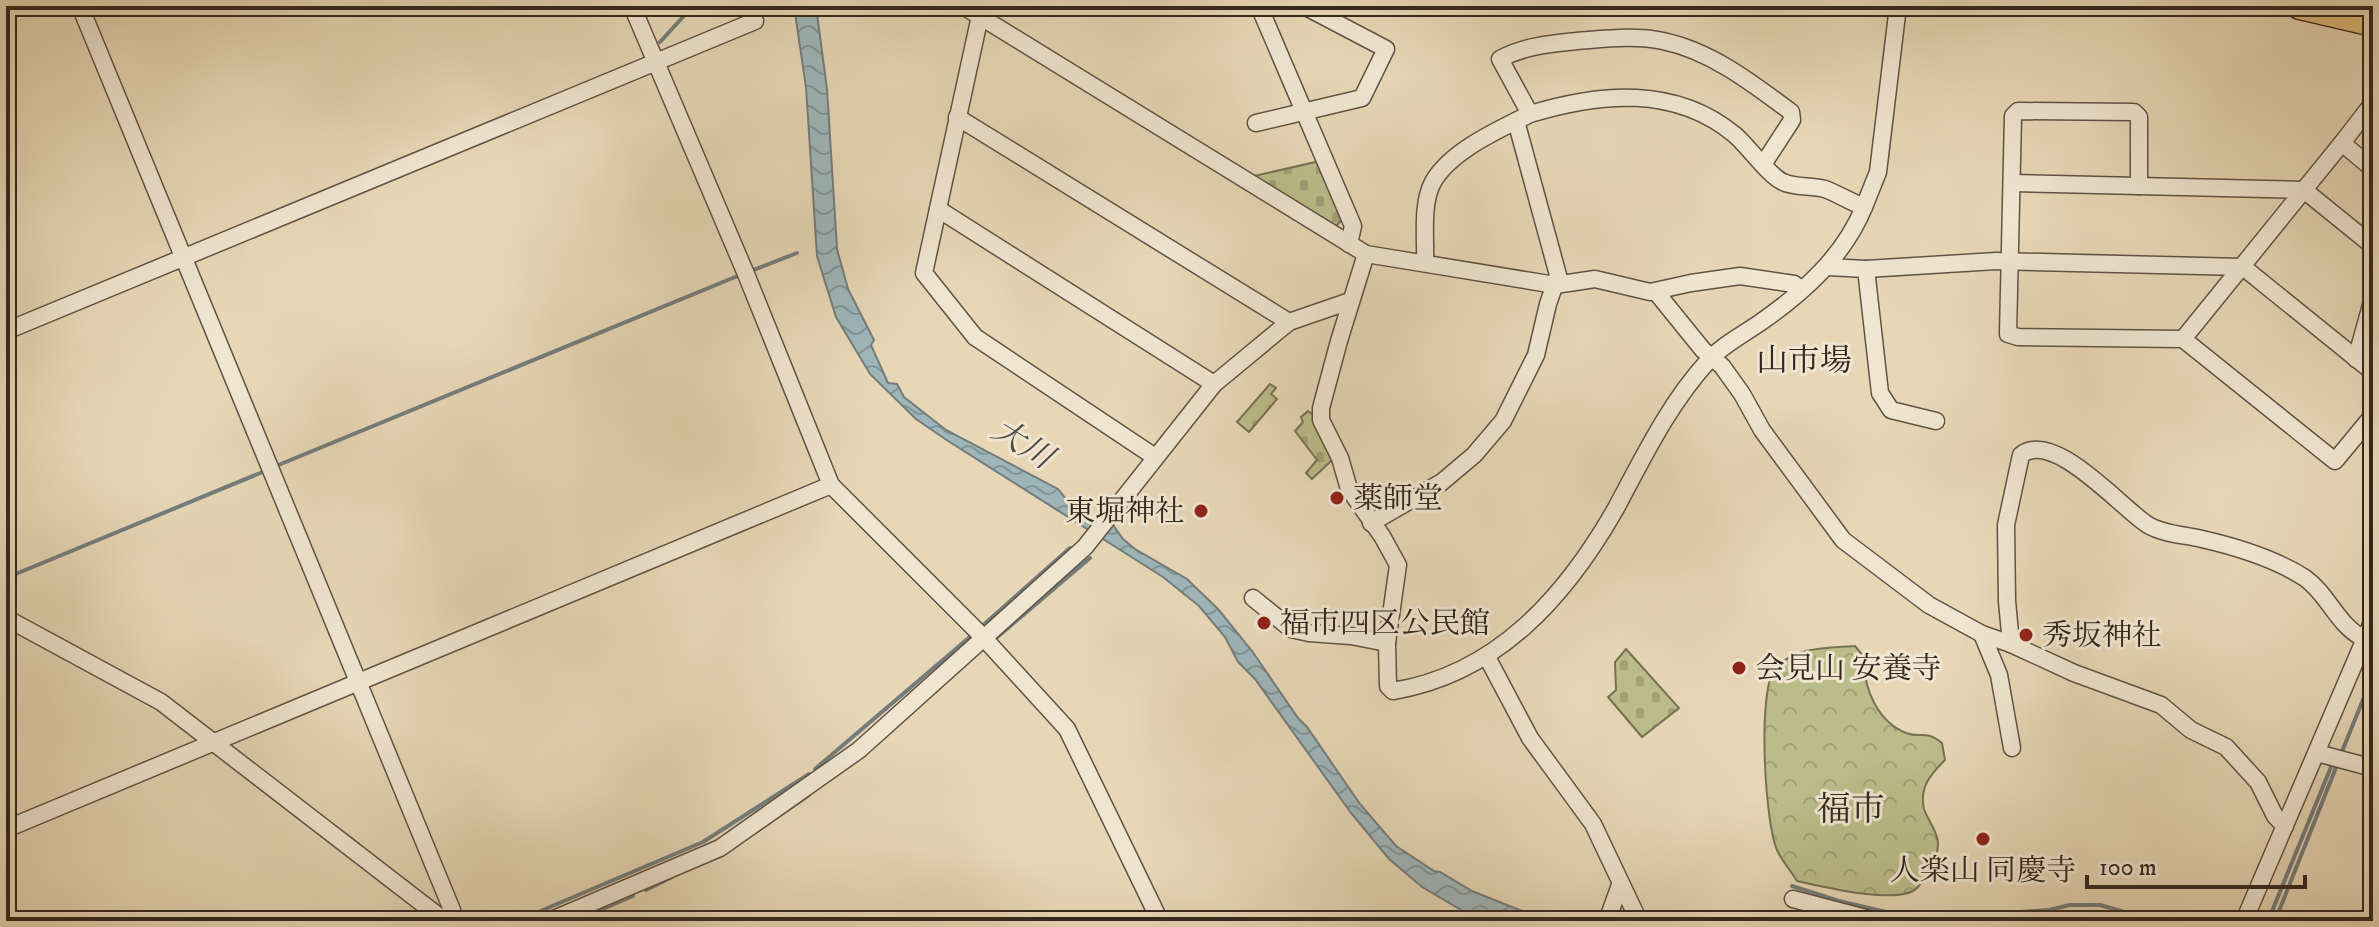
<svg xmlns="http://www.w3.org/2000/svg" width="2379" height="927" font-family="'IM FELL DW Pica','Noto Serif JP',serif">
<defs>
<pattern id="forest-crowns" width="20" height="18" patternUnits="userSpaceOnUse" patternTransform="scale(2)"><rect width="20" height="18" fill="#babd8a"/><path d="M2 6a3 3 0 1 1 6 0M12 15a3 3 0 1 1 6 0" fill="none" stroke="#a0a277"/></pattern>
<pattern id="cemetery-stones" width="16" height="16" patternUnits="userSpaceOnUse" patternTransform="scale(2)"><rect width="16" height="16" fill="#babd8a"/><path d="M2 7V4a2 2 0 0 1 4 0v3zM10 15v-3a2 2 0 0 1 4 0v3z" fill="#a0a277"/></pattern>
<pattern id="water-waves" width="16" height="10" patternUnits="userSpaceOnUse" patternTransform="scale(2)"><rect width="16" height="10" fill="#9eb6ba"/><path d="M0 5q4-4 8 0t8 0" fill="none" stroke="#829497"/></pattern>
</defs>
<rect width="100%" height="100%" fill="#e7d7b6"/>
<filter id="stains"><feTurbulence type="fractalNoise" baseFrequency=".0025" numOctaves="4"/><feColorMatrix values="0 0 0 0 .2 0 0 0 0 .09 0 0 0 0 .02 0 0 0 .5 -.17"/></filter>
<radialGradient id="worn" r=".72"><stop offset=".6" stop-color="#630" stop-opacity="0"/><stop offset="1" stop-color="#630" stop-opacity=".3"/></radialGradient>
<!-- forest -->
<path fill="url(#forest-crowns)" stroke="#777254" stroke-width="2" d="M1855,646L1865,658C1862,687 1878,722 1906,733C1922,739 1924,729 1942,743L1945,760C1931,774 1919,787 1924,809C1928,821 1937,830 1938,843C1938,853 1934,864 1929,872C1924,879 1920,887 1913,891C1890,903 1823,887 1797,881C1791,871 1782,861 1777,850C1765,824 1757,690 1775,669C1794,646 1828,648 1855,646Z"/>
<!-- cemetery -->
<g fill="url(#cemetery-stones)" stroke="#777254" stroke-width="2">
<path d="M1320,161L1343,219L1336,226L1254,176Z"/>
<path d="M1270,384L1276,388L1271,394L1277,399L1249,432L1237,422Z"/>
<path d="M1308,411L1314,415L1332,460L1312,479L1306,473L1317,460L1295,431L1303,422L1301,417Z"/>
<path d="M1626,649L1679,708L1642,737L1608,697L1616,690L1615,662Z"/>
</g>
<!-- water -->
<path fill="url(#water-waves)" stroke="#747d7c" stroke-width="2" d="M794,6H816L827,89L837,249L848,289L874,340L871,345L888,383L897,384L904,397L946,430L1058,489L1070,504L1090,519L1113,525L1123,539L1135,549L1187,579L1218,609L1252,651L1298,718L1307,727L1360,804L1396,846L1434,871L1440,872L1472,891L1547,921H1480L1422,887L1389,859L1351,813L1255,679L1238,662L1225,637L1199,606L1163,577L945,439L916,419L870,374L836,317L817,256L806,87Z"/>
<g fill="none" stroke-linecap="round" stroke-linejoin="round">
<!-- stream -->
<g stroke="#747d7c" stroke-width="4">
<path d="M660,42L693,6"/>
<path d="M751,271L797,253"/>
<path d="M276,466L740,275"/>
<path d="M6,578L265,471"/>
<path d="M980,628L1070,548"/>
<path d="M995,639L1090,558"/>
<path d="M2341,754L2373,675"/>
<path d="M815,769L971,636L969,633"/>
<path d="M754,833L809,795"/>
<path d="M346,835L360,846"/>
<path d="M1792,886L1839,901L1886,912L1931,918L2049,910L2070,905H2100L2156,921"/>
<path d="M646,890L672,877"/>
<path d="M517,921L703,842L809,774"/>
<path d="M575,921L633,896"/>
<path d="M2268,921L2331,767"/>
<path d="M2275,921L2337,765L2339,766"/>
</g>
<!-- minor casing -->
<g stroke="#615344" stroke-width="19">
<g id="minor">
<path d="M80,6L452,910L453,921"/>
<path d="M632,6L746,274L831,485L983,637L1067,729L1160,921"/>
<path d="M963,6L1366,254L1555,285L1595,279L1650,292L1691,283L1740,276L1794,284L1801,289"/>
<path d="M1259,6L1353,226L1349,244"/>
<path d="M980,16L924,273L975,337L1155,457"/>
<path d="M2373,103L2342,143L2373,169"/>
<path d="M957,117L1289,322"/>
<path d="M1256,123L1362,98L1386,49L1304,6"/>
<path d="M2342,143L2183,339L2335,461L2373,415"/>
<path d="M2012,183L2304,190L2373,246"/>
<path d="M2139,186V117L2134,112L2018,111L2013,116L2008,334L2018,337L2183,339"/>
<path d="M1864,207L1878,172L1898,6"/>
<path d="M938,209L1214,384"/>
<path d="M1366,254L1339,341L1321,408V420L1340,458L1349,489L1382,536L1398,565L1387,643L1388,686L1393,691C1497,674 1565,597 1615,510C1643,458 1668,405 1708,361C1722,345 1744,334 1761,322C1804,292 1844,256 1864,207C1851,202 1838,194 1825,189C1812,185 1795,188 1783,182C1769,176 1748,146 1735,135C1675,85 1599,93 1530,114"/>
<path d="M1425,263C1426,239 1421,204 1433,182C1450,151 1500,129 1530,114L1500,59C1524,46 1549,44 1577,41C1604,39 1635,35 1663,41C1711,51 1752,83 1791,112L1792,120L1764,163"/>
<path d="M1828,267L1866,269L1880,393L1891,410L1936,421"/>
<path d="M1866,269L1996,261L2243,267L2373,372"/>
<path d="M1656,292L1703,350L1722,366L1742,394L1762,430L1843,540L1929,605L1982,634"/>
<path d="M6,331L755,21"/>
<path d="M2356,359L2373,298"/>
<path d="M1371,523L1442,482L1474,455L1503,421L1536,355L1548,304L1558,275L1516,121"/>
<path d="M1253,598L1291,629L1309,633L1351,636L1387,643"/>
<path d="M6,618L161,702L445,921"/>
<path d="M2011,644L1982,634L1999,675L2012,748"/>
<path d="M1487,657L1530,738L1593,824L1639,921"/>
<path d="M2317,753L2373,768"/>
<path d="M2285,826L2275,816L2258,782L2226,747L2191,730L2161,705L2074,673L2011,644L2007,601L2006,525L2021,455C2054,429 2121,508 2148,525C2163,534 2185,535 2202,539C2237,547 2274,558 2305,578C2329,595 2338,627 2365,639"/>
<path d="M6,829L831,485"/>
<path d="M1793,899L1877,921"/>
<path d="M549,921L720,848L859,750L1085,547L1214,384L1289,322L1350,301"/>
<path d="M1607,921L1620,885"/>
<path d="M2244,921L2373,620"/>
</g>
</g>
<!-- trunk casing -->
<g stroke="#34271e" stroke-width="29">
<path id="trunk" d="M2300,6L2373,23"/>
</g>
<!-- minor -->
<use href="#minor" stroke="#efe5d0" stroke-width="16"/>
<!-- trunk -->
<use href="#trunk" stroke="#e4bc7b" stroke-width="26"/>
</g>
<!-- markers -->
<g fill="#8f2418" stroke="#efe5d0" stroke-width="3">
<circle cx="1337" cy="498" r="8"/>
<circle cx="1201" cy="511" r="8"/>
<circle cx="1264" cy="623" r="8"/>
<circle cx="2026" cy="635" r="8"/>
<circle cx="1739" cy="668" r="8"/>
<circle cx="1983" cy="839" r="8"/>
</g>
<g text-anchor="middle" stroke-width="6" stroke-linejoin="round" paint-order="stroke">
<!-- poi labels -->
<g font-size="30" fill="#34271e" stroke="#efe5d0" text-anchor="start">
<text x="1353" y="508">薬師堂</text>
<text x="1185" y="521" text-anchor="end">東堀神社</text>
<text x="1280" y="633">福市四区公民館</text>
<text x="2042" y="645">秀坂神社</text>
<text x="1755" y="678">会見山 安養寺</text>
<text x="1983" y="880" text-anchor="middle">人楽山 同慶寺</text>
</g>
<!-- neighbourhood labels -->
<g font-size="32" fill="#34271e" stroke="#efe5d0">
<text x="1804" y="371">山市場</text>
</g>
<!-- water labels -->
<g font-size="32" font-style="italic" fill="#4e4b45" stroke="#efe5d0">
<text transform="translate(1023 443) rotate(32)" y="11">大川</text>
</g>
<!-- quarter labels -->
<g font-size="34" fill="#34271e" stroke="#efe5d0">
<text x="1851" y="820">福市</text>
</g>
</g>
<!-- margin -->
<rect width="2379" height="927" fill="none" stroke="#e7d7b6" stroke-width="32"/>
<rect x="8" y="8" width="2363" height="911" fill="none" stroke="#34271e" stroke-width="4"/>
<rect x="16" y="16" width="2347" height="895" fill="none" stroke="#34271e" stroke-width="2"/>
<!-- scale -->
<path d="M2087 875v12h218v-12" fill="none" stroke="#34271e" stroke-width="4"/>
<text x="2099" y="875" font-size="24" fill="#34271e" stroke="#efe5d0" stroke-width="6" paint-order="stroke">100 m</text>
<rect width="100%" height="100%" filter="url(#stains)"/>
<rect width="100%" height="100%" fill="url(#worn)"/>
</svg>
